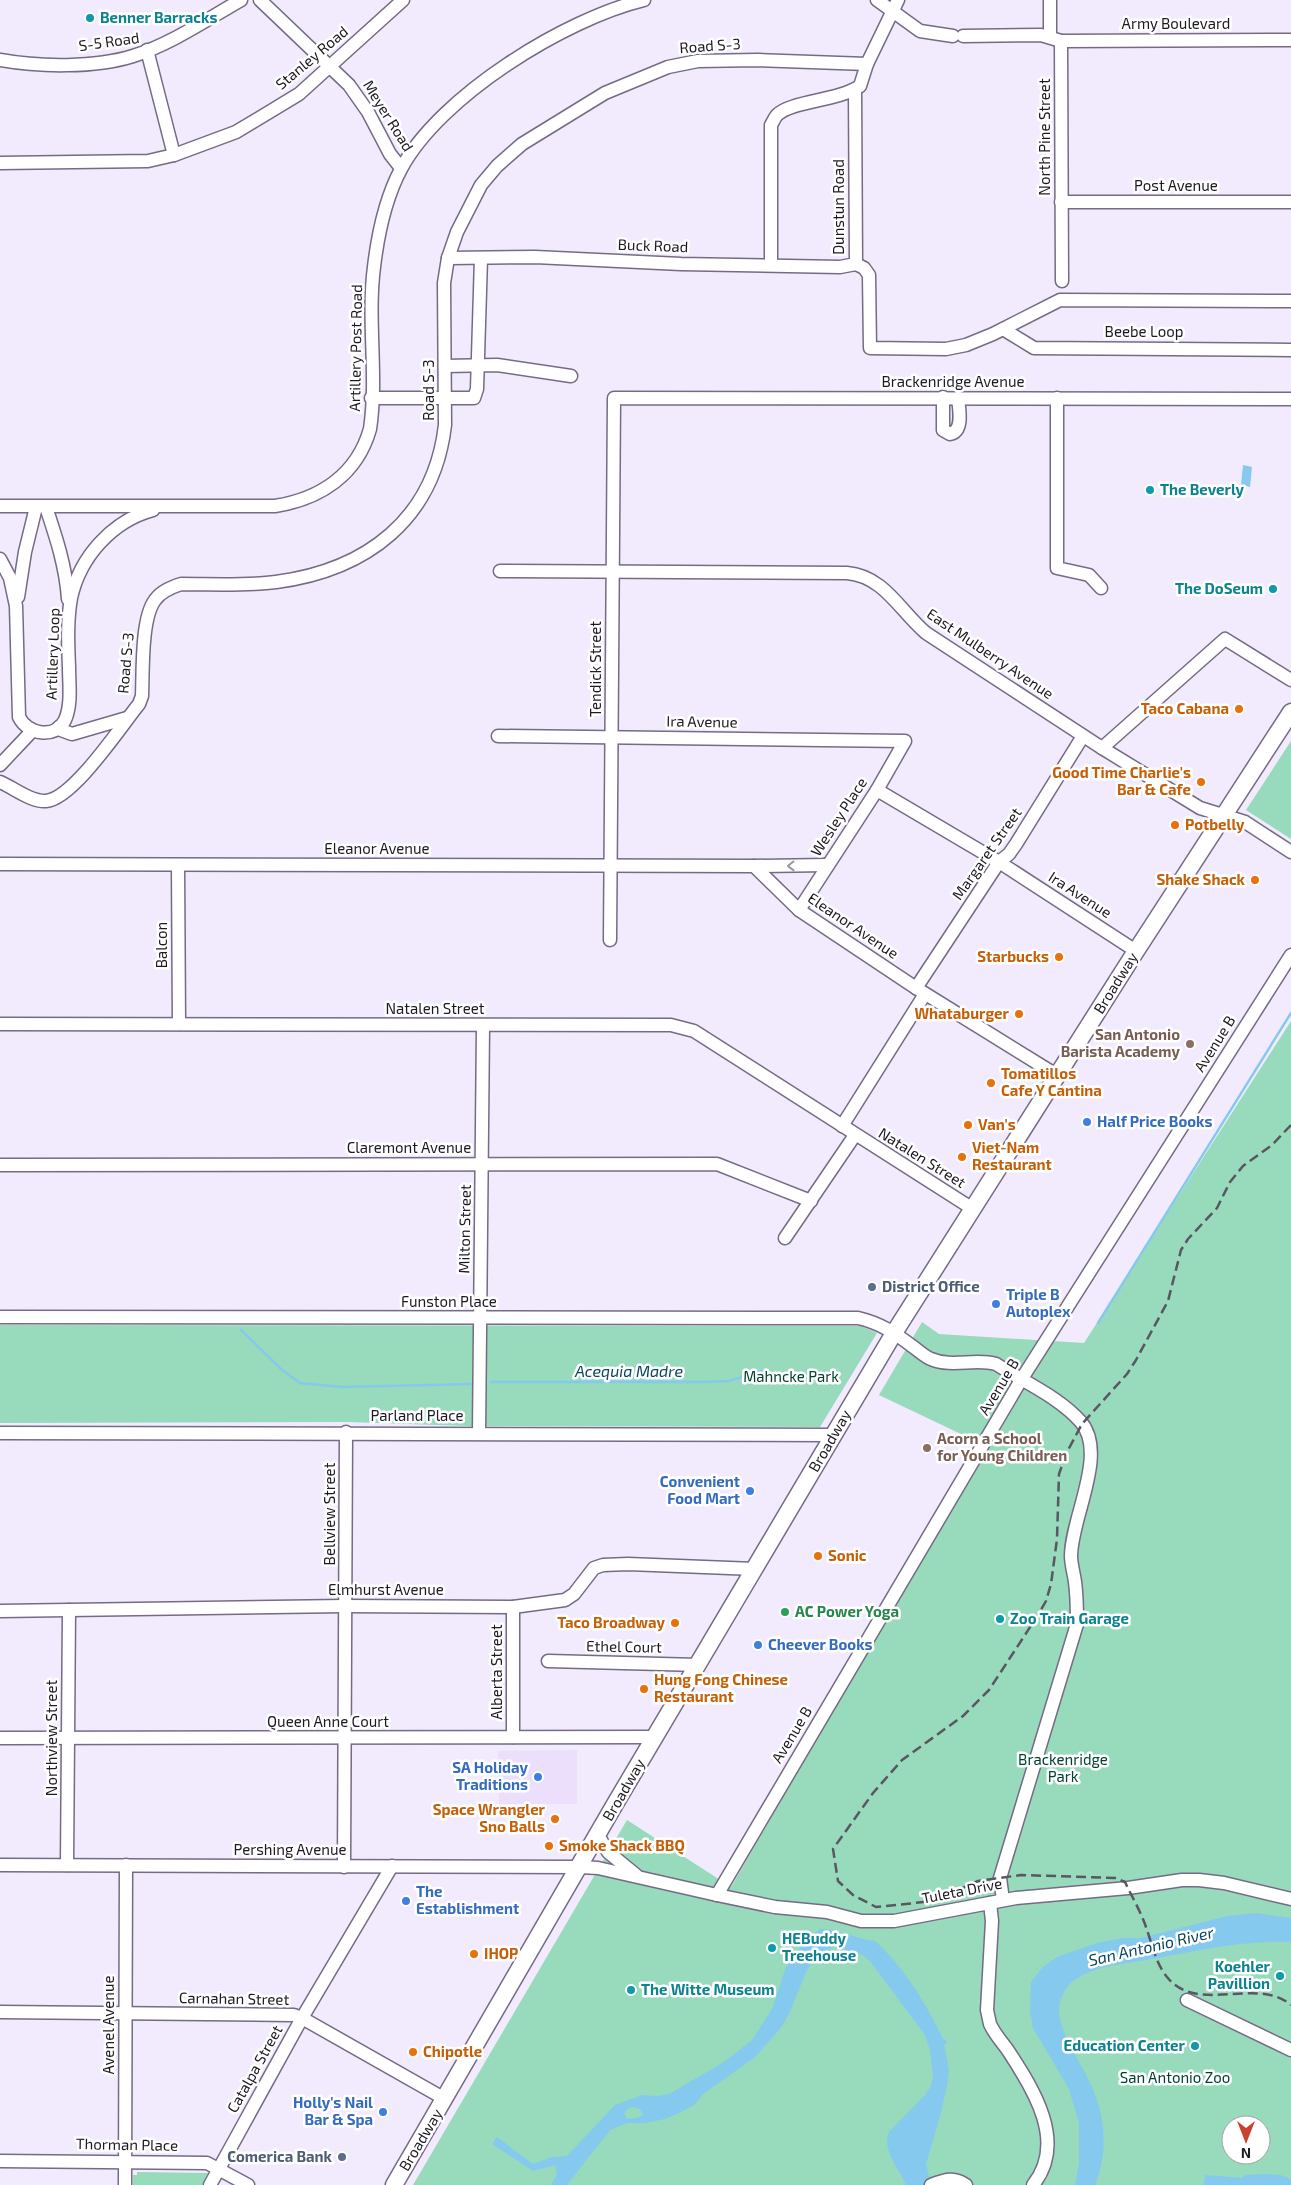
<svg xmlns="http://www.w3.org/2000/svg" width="1291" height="2185" font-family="'Exo 2',sans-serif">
<rect width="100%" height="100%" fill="#f2ebfd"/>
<!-- built -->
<path fill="#ebdffc" d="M577,1750V1804H499L498,1751Z"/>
<!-- green -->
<g fill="#97dabc" fill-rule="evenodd">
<path d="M1291,741V839L1246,810Z"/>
<path d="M1291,1021V2185H413L627,1820L731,1887L986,1446L879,1395L922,1322L939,1334L1084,1343ZM1231,2125H1261V2155H1231Z"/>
<path d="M0,1325L861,1326L877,1333L820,1427L468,1426L347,1422L0,1423Z"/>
<path d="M137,2172L208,2173L202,2185H133V2175H137Z"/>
</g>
<!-- water -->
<g fill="#85caee" fill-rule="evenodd">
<path d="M1243,465L1252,467L1250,487L1241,485Z"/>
<path d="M1256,1913L1291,1918V1942C1244,1940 1197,1951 1152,1959C1132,1963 1110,1964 1092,1971C1085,1973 1077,1978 1072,1982C1064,1988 1058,2003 1059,2013C1061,2032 1074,2052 1083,2069C1104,2107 1111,2144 1095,2185H1075L1079,2163V2123L1069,2089L1033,2028L1030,2011L1031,1982L1042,1968L1057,1957L1097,1943L1123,1938H1141L1227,1916Z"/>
<path d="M820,1929C839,1929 856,1939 875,1941C904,1967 927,2005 943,2039L946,2040L947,2043L944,2045L949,2070L947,2085L941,2113L926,2164L931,2185H906C899,2168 881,2150 889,2132L925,2095L931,2086L933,2077L930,2050L925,2035L870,1961L861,1954L833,1947L817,1955L806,1972L789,2014L780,2029L755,2057L703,2094L694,2105L681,2112L665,2119L645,2123H627L610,2130L567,2185H551L557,2174L555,2165L533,2171L492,2144L497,2137L533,2164L552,2157L567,2156L615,2105L642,2095L656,2096L669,2094L724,2062L752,2040L772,2009L786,1967L805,1941ZM633,2107L640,2109L643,2115L636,2118L627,2119L624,2113L629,2108Z"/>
<path d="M1206,2175L1242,2178L1245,2175C1258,2175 1281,2171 1291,2180V2185H1203Z"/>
</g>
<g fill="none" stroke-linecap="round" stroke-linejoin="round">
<!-- stream -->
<g stroke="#85caee" stroke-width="2.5">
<path d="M1098,1323L1291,1013"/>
<path d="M241,1330L281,1369L300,1383L342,1387L473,1384"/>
<path d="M491,1382H704L729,1381L765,1370"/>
</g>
<!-- minor casing -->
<g stroke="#756b84" stroke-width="15">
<g id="minor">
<path d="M260,0L349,85L368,112L390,154L401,168"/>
<path d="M877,0L920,31L953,36"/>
<path d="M963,36L1041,35L1061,41L1291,40"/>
<path d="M1050,36V0"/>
<path d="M1061,41L1062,281"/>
<path d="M147,50L174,155"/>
<path d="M0,60C39,67 95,68 133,56C171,44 206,20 241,0"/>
<path d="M855,90L856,264"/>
<path d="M0,163L148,161L174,155L236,132L299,94L403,0"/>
<path d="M1061,202H1291"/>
<path d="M448,258L535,257L681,264L840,267L856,264"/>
<path d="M856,264L864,268L869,275L870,348L946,349L966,345L993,334L1060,300L1291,301"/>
<path d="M771,265V125C773,122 775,117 777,115C791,101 838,101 860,86L867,64"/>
<path d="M1003,329L1034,348L1291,350"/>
<path d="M445,366L497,365L571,376"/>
<path d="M943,397V430L950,434C964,431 959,409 958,398"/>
<path d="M371,398H474L477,389L481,258"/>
<path d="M1057,398V568L1089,575L1101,588"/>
<path d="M0,506H275C320,499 357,475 370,429C378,376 367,320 374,267C378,233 385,199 401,169C440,96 565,19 644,0"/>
<path d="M46,507C56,537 66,567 68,599"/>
<path d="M0,559L10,578L16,606L19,717C27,734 55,740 65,720C72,704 69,684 69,667C68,644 67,621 71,598C80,557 112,521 153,510"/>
<path d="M500,571L847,573C884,576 900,611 926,633L1102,748L1200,808L1245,822L1291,852"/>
<path d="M18,597L25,552L36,507"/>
<path d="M59,727L61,730L72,734L127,718"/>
<path d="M498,736L905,741L877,790L799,910"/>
<path d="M1102,748L1225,639L1291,680"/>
<path d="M0,765L32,731"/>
<path d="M0,782C14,788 31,802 46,801C73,799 121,726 139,704L142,696C143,672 141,618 155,600C161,591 172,587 181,584C212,584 245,586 276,582C367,570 434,519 445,425L444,283L448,258L457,232L481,185L497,166L522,144L605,93L668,67L698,61L758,60L867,64L898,0"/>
<path d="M877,790L999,862L1136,951"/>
<path d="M0,864L754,866L799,910L916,988L1058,1076"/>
<path d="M178,865L179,1024"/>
<path d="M754,866L827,865"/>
<path d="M610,940L614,398L1291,399"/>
<path d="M916,988L999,862L1009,854L1016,844L1083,736"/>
<path d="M0,1024L671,1025L694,1031L973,1209"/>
<path d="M842,1126L925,994"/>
<path d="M0,1165L717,1164L811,1201"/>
<path d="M785,1238L855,1135"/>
<path d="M0,1317L858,1318C880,1323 895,1333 912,1346C918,1350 925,1357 931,1359C952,1368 975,1358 996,1364C1024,1382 1059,1397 1081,1422C1108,1454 1071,1518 1071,1556C1071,1564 1074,1574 1075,1582C1077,1596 1077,1610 1077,1624L1000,1878L1003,1900"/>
<path d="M0,1433L834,1435"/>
<path d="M479,1433L483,1026"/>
<path d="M513,1607V1737"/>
<path d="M0,1611L345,1606L513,1607L565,1600L574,1594L594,1568L603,1565L628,1564L755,1569"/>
<path d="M548,1661L699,1665"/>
<path d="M0,1738L655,1737"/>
<path d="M598,1835L608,1852L636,1875"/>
<path d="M0,1865L580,1867L598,1868L717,1895L775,1907L827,1912L861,1921H894L1016,1898L1128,1888L1182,1880H1199L1224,1883L1291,1899"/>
<path d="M67,1865L69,1610"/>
<path d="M344,1867L346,1432"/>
<path d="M717,1895L1021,1380L1291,955"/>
<path d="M990,1903L992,1921L987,2010L990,2024C995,2035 1003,2043 1009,2052C1034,2090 1067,2143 1033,2185"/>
<path d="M1187,2000L1291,2050"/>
<path d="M0,2012L294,2015L302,2018L445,2099"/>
<path d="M0,2161L207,2163L248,2185"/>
<path d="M125,2185L126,1865"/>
<path d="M210,2185L302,2018L392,1866"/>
<path d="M931,2185C944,2180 954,2176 966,2185"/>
</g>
</g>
<!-- major casing -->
<g stroke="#756b84" stroke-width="19">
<path id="major" d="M394,2185L615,1804L894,1333L1136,951L1291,712"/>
</g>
<!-- minor -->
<use href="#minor" stroke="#fff" stroke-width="12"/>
<!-- major -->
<use href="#major" stroke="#fff" stroke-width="16"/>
<!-- rail -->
<path stroke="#5a5662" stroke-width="2.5" stroke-dasharray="10 5" stroke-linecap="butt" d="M1291,1125L1272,1145L1243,1166L1230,1182L1217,1208L1188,1239L1181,1250L1168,1301L1136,1360L1127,1374L1082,1424L1067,1452L1059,1474L1057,1539L1051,1584L1046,1601L1038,1615L989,1690L963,1716L902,1760L873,1793L833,1849L838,1881L853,1895L876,1907L934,1901L978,1881L1021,1875L1115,1878L1125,1882C1132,1897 1141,1912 1146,1927C1152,1944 1156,1964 1167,1977C1197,2015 1257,1976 1291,2005"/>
</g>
<!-- one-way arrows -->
<defs><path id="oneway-chevron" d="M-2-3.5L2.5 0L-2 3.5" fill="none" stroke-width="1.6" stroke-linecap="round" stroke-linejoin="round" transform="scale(1.25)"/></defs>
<use stroke="#99989c" href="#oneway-chevron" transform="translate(791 866) rotate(179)"/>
<!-- markers -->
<g fill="#0f9aa8" stroke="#fff" stroke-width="2">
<circle cx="90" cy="18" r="5"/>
<circle cx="1150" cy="490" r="5"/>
<circle cx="1273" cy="589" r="5"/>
<circle cx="1000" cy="1619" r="5"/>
<circle cx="772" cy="1948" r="5"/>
<circle cx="1280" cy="1976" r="5"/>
<circle cx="631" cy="1990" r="5"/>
<circle cx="1195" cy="2046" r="5"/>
</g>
<g fill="#e8710a" stroke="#fff" stroke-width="2">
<circle cx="1239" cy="709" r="5"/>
<circle cx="1201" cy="782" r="5"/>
<circle cx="1175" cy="825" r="5"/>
<circle cx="1255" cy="880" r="5"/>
<circle cx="1059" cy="957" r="5"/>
<circle cx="1019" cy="1014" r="5"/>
<circle cx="991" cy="1083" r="5"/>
<circle cx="968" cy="1125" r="5"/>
<circle cx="962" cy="1157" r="5"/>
<circle cx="818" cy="1556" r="5"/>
<circle cx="675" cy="1623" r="5"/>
<circle cx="644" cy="1689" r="5"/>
<circle cx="555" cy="1819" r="5"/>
<circle cx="549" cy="1846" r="5"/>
<circle cx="474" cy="1954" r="5"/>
<circle cx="413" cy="2052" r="5"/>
</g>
<g fill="#8d6e63" stroke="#fff" stroke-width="2">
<circle cx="1190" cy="1044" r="5"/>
<circle cx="927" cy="1448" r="5"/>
</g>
<g fill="#3f7fe0" stroke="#fff" stroke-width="2">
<circle cx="1087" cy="1122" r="5"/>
<circle cx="996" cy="1304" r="5"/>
<circle cx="750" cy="1491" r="5"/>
<circle cx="758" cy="1645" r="5"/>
<circle cx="538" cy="1777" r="5"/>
<circle cx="406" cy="1901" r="5"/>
<circle cx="383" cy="2112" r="5"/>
</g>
<g fill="#5c6f8a" stroke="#fff" stroke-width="2">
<circle cx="872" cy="1287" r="5"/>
<circle cx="342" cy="2157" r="5"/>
</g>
<circle fill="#2e9e5b" stroke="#fff" stroke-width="2" cx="785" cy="1612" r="5"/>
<g text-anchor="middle" stroke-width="5" stroke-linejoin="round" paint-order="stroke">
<!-- culture labels -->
<g font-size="15" font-weight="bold" fill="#0d838f" stroke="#fff" text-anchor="start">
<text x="100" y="23">Benner Barracks</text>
<text x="1160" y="495">The Beverly</text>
<text x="1263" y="594" text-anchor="end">The DoSeum</text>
<text x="1010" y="1624">Zoo Train Garage</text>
<text x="782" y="1944">HEBuddy<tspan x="782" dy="17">Treehouse</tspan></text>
<text x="1270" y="1972" text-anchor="end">Koehler<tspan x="1270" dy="17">Pavillion</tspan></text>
<text x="641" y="1995">The Witte Museum</text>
<text x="1185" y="2051" text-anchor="end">Education Center</text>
</g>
<!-- street labels -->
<g font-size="15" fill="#1d1923" stroke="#fff">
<text x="1176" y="29">Army Boulevard</text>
<text transform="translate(109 42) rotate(-8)" y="5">S-5 Road</text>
<text transform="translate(710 46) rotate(-4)" y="5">Road S-3</text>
<text transform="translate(312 58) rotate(-40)" y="5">Stanley Road</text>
<text transform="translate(388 116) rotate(58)" y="5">Meyer Road</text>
<text transform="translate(1045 137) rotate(-90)" y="5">North Pine Street</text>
<text x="1176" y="191">Post Avenue</text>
<text transform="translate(839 207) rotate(-90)" y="5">Dunstun Road</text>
<text transform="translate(653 246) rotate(2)" y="5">Buck Road</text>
<text x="1144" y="337">Beebe Loop</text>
<text transform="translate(356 348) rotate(-89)" y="5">Artillery Post Road</text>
<text x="953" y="387">Brackenridge Avenue</text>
<text transform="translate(429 390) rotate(-90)" y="5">Road S-3</text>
<text transform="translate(53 654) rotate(-88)" y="5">Artillery Loop</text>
<text transform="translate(990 654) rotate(34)" y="5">East Mulberry Avenue</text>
<text transform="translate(126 663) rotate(-85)" y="5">Road S-3</text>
<text transform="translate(596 669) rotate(-90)" y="5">Tendick Street</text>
<text transform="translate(702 722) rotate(1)" y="5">Ira Avenue</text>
<text transform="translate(839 817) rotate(-57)" y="5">Wesley Place</text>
<text x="377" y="854">Eleanor Avenue</text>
<text transform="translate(987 854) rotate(-55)" y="5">Margaret Street</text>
<text transform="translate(1080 895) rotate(33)" y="5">Ira Avenue</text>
<text transform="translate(853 926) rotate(34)" y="5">Eleanor Avenue</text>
<text transform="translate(162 945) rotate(-90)" y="5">Balcon</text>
<text transform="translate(1116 983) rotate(-58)" y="5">Broadway</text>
<text x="435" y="1014">Natalen Street</text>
<text transform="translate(1215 1044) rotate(-58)" y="5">Avenue B</text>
<text x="409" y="1153">Claremont Avenue</text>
<text transform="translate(922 1158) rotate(32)" y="5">Natalen Street</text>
<text transform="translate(465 1229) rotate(-89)" y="5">Milton Street</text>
<text x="449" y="1307">Funston Place</text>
<text transform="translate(999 1387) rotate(-59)" y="5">Avenue B</text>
<text x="417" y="1421">Parland Place</text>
<text transform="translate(830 1441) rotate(-60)" y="5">Broadway</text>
<text transform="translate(330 1514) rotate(-90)" y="5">Bellview Street</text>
<text x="386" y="1595">Elmhurst Avenue</text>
<text transform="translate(624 1647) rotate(1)" y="5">Ethel Court</text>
<text transform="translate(497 1672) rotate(-90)" y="5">Alberta Street</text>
<text x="328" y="1727">Queen Anne Court</text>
<text transform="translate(792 1735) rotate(-59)" y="5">Avenue B</text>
<text transform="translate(52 1738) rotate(-90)" y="5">Northview Street</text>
<text transform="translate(624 1790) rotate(-60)" y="5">Broadway</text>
<text x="290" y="1855">Pershing Avenue</text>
<text transform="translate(962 1891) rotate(-11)" y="5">Tuleta Drive</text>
<text transform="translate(234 1999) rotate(1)" y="5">Carnahan Street</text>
<text transform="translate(109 2025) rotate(-90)" y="5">Avenel Avenue</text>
<text transform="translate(255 2069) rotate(-61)" y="5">Catalpa Street</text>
<text transform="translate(421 2140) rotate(-59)" y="5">Broadway</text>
<text transform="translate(127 2145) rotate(1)" y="5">Thorman Place</text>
</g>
<!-- food labels -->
<g font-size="15" font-weight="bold" fill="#c56008" stroke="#fff" text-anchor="start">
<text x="1229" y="714" text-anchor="end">Taco Cabana</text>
<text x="1191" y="778" text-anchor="end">Good Time Charlie's<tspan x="1191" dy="17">Bar &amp; Cafe</tspan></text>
<text x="1185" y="830">Potbelly</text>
<text x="1245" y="885" text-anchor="end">Shake Shack</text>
<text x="1049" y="962" text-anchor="end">Starbucks</text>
<text x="1009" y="1019" text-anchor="end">Whataburger</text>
<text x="1001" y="1079">Tomatillos<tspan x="1001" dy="17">Cafe Y Cantina</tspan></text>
<text x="978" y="1130">Van's</text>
<text x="972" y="1153">Viet-Nam<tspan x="972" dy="17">Restaurant</tspan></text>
<text x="828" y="1561">Sonic</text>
<text x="665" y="1628" text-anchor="end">Taco Broadway</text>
<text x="654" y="1685">Hung Fong Chinese<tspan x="654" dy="17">Restaurant</tspan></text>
<text x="545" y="1815" text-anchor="end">Space Wrangler<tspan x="545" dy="17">Sno Balls</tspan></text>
<text x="559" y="1851">Smoke Shack BBQ</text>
<text x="484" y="1959">IHOP</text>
<text x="423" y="2057">Chipotle</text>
</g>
<!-- education labels -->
<g font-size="15" font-weight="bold" fill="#785e54" stroke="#fff" text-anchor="end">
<text x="1180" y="1040">San Antonio<tspan x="1180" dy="17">Barista Academy</tspan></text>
<text x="937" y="1444" text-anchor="start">Acorn a School<tspan x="937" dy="17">for Young Children</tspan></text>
</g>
<!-- shop labels -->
<g font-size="15" font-weight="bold" fill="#366cbe" stroke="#fff" text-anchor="start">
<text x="1097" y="1127">Half Price Books</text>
<text x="1006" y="1300">Triple B<tspan x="1006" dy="17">Autoplex</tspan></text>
<text x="740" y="1487" text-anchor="end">Convenient<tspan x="740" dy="17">Food Mart</tspan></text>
<text x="768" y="1650">Cheever Books</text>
<text x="528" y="1773" text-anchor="end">SA Holiday<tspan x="528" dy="17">Traditions</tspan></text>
<text x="416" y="1897">The<tspan x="416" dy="17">Establishment</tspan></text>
<text x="373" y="2108" text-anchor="end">Holly's Nail<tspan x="373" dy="17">Bar &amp; Spa</tspan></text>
</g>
<!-- service labels -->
<g font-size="15" font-weight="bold" fill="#4e5e75" stroke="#fff" text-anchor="start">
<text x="882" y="1292">District Office</text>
<text x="332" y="2162" text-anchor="end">Comerica Bank</text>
</g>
<!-- park labels -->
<g font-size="15" fill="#01412d" stroke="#fff">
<text x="791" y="1382">Mahncke Park</text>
<text x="1063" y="1765">Brackenridge<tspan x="1063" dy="17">Park</tspan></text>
<text x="1175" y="2083">San Antonio Zoo</text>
</g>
<!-- leisure labels -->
<g font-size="15" font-weight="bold" fill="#27864d" stroke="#fff" text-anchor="start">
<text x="795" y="1617">AC Power Yoga</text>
</g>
<!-- water labels -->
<g font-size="16" font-style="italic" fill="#0b455e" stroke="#fff">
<text x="629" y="1377">Acequia Madre</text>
<text transform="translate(1151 1946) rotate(-13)" y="6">San Antonio River</text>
</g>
</g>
<!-- north arrow -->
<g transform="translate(1246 2140) rotate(180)"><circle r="24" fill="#ffffff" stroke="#a5a3a7"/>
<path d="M0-4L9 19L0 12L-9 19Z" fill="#cc402e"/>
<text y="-8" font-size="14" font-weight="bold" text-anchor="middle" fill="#1d1923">N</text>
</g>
</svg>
